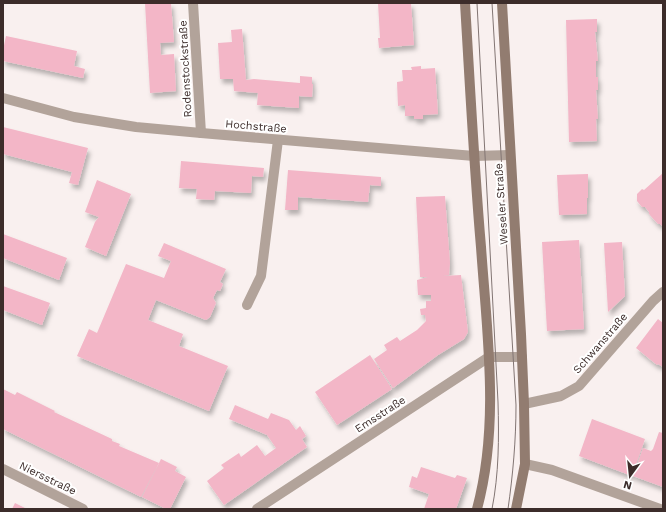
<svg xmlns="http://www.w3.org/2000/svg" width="666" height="512" font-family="'Work Sans',sans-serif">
<defs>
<filter id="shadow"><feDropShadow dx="2.5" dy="4.5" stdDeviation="2" flood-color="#0004"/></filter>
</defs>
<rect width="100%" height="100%" fill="#f9f0ef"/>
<!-- building -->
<g fill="#f3b6c7" filter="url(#shadow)">
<path d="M145,3H171L174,42L160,43L161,55L174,54L176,91L150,93Z"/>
<path d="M378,3H411L414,45L379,48L378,38H380Z"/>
<path d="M597,19V32H595L598,61H596V77H598V90H596L598,119H596L597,141L569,142L566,20Z"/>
<path d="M242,29L246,80L254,79L300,83V76L312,77V84H313L312,97L299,96V108L257,105L258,93L234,91L233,79H220L218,43L232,42L231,30Z"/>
<path d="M6,36L77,51L74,66L85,69L83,78L3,61V50Z"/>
<path d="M421,66V69L435,68L438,114L423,115V119H414V116H405V105L398,106L397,82L403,81L402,70H412L411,67Z"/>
<path d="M3,127L88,148L78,185L69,183L72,172L3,154Z"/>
<path d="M181,161L264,168L263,177L252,176L251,193L215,191L214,200L196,199L197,189L179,188Z"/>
<path d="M288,170L381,177V186L370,185L368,202L298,197V210H285Z"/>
<path d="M663,173V227L660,224H658L649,214V212L645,207H642L637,201V194L642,189L644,190Z"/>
<path d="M588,174V198H587V214L559,215L557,175Z"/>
<path d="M97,180L131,194L106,256L85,247L95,222L99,217L85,212Z"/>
<path d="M445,196L450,263L449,275L443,276L461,275L468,332L464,339L438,355L393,388L374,359L387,350L384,345L397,337L400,341L417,330L426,321L425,315H421L420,309L426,308V301H431V295H418L417,280L428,277H420L416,197Z"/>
<path d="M3,234L67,258L59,280L3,258Z"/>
<path d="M579,240L584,329L547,331L542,242Z"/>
<path d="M622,242L625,296L608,312L604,243Z"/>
<path d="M164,243L226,269L220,282L223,284L220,291L217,290L213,298L216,303L210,317L206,320L156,300L148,320L183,334L179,346L228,366L209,411L77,356L89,329L97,333L126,264L164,278L171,261L158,256Z"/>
<path d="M3,286L50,303L42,325L3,310Z"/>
<path d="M658,319L663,323V367L658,364L657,365L636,348Z"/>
<path d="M370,355L392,389L337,425L315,392Z"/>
<path d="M3,389L15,395L17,392L55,411L54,412L112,439V441L120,444L119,446L159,463L141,497L3,429Z"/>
<path d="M235,405L268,419L271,413L289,420L296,430L300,426L306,436L302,439L307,447L224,505L207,481L224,468L221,465L239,453L241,457L257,445L265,456L276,448L267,435L229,419Z"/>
<path d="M592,419L645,439L632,476L579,456Z"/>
<path d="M659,432L663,433V487L633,476L643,448L651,451L653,449Z"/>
<path d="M161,459L177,467L175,471L186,477L170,509H166L142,497Z"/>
<path d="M421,467L455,478L457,475L467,478L456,509H424L429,494L409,487L412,476L417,478Z"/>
<path d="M15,503L27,509H12Z"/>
</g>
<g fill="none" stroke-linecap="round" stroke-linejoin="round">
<!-- service -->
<path stroke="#b2a39a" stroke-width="10" d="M247,305L261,276L278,140"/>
<!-- minor -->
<g stroke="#b2a39a" stroke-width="10">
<path d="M193,3L201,133"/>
<path d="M3,98L74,117L136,127L201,133L474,156L510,155"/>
<path d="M524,404L561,396L579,386L653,301L663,292"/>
<path d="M525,464L552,470L660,509"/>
<path d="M3,469L83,509"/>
<path d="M257,509L489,357H522"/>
</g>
<!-- secondary -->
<g stroke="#927c70" stroke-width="10">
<path d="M465,3C470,85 474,166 481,247C487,334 500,424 477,509"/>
<path d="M502,3L521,334L524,404L525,464L516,509"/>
</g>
<!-- tram -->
<g stroke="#827573" stroke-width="1">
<path d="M477,3L498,402C499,438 499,474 492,509"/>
<path d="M492,3L516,405C516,440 513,474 508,509"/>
</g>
</g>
<g text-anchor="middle" stroke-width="4" stroke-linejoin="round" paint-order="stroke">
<!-- street labels -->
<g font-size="11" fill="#3c2c2a" stroke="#fff">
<text transform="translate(185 69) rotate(-93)" y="4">Rodenstockstraße</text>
<text transform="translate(256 126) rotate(5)" y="4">Hochstraße</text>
<text transform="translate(501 204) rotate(-94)" y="4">Weseler Straße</text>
<text transform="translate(600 343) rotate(-49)" y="4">Schwanstraße</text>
<text transform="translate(380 414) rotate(-33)" y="4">Emsstraße</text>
<text transform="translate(48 478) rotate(26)" y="4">Niersstraße</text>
</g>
</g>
<!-- border -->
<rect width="666" height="512" fill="none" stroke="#3c2c2a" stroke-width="8"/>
<!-- north arrow -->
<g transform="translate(630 476) rotate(195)" stroke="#ffffff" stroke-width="3" paint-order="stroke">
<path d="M0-3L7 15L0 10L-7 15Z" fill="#3c2c2a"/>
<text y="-6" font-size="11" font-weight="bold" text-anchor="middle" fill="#3c2c2a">N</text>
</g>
</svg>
